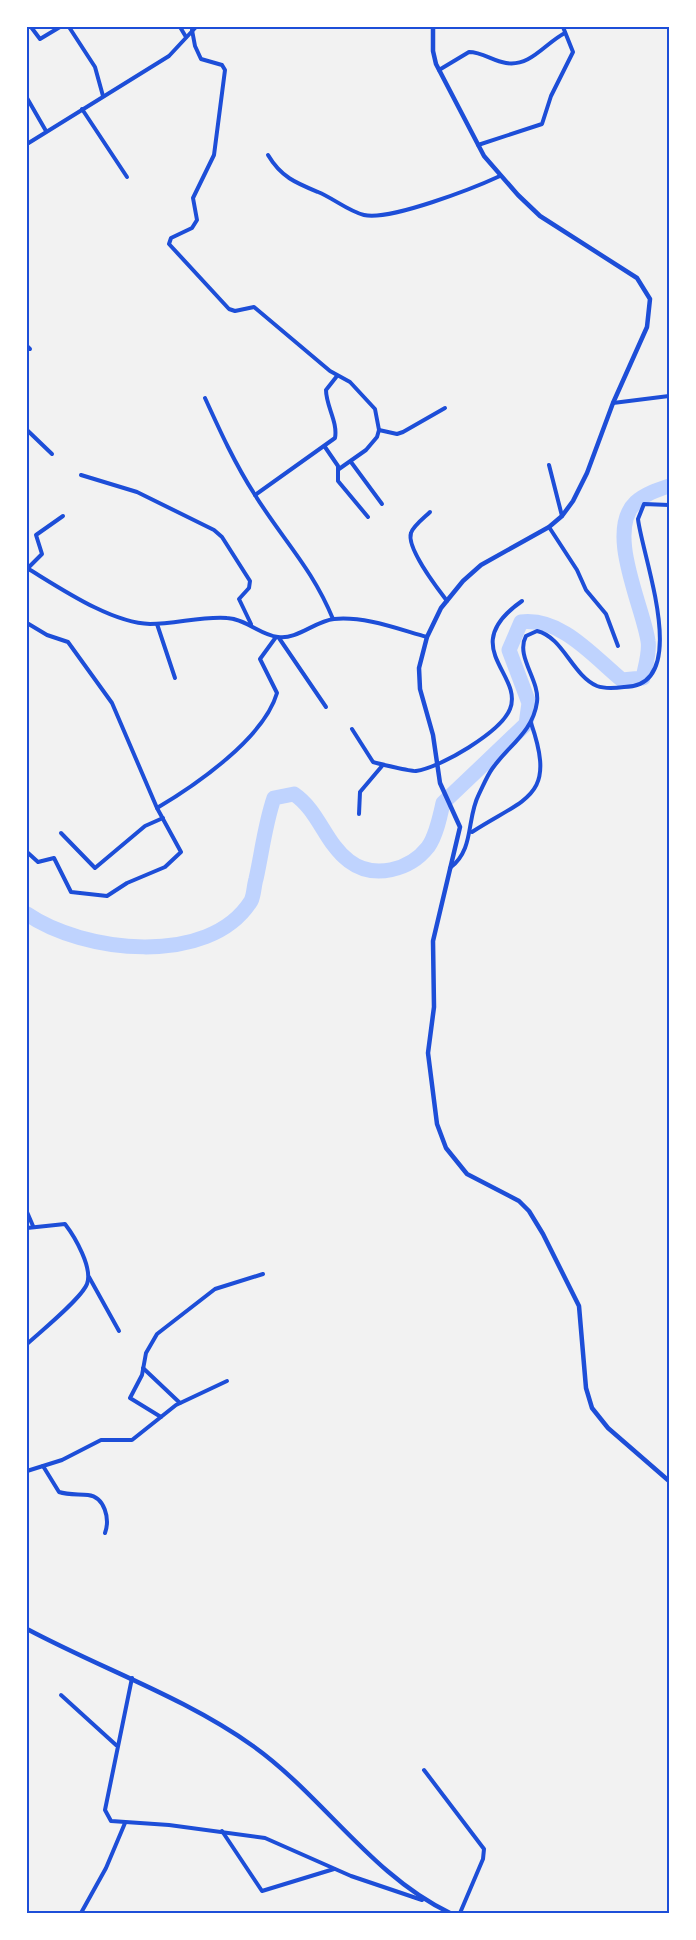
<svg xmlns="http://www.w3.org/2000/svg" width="696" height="1940" font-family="'Exo 2',sans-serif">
<rect width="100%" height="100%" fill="#f2f2f2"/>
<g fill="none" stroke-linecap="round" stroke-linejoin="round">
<!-- river -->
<path stroke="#bfd3fe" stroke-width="15" d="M27,914C82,952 209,968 251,901C254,895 254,885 256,879C262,852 265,824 274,798L294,794C319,811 325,843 349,861C374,880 410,870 428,847C436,836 440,817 443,803L526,724L529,703L509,650L521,622C561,617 593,656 622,680L643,678C645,667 650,652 648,641C643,606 605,531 636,502C645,494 657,490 669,486"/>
<!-- minor -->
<g stroke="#1d4ed8" stroke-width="4">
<path d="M31,27L40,39L60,27"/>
<path d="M69,27L95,67L103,96"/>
<path d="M180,27L186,37"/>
<path d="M192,30L195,46L201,59L222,65L225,70L214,155L193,198L197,220L192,228L171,238L169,244L229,309L235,311L254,307L330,371L350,382L375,409L379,430L377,437L366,450L339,469"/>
<path d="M439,70L469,52C482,52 493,61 506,63C531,67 545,43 565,33"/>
<path d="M27,98L46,131"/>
<path d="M82,109L127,177"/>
<path d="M27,144L169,56L196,27"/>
<path d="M478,145L542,124L551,96L573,52L563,27"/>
<path d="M268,155C281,177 296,183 318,192C333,198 348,211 364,215C390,221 474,188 500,176"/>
<path d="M27,346L30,349"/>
<path d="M205,398C220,431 235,464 255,495C283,540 312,568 333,619"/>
<path d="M613,403L669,396"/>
<path d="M27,430L52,454"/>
<path d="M379,430L397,434L403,432L445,408"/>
<path d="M325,447L338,466V481L368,517"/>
<path d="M351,462L382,504"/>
<path d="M549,465L562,516"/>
<path d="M81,475L137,492L214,530L222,537L250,581L249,588L239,599L251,624"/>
<path d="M255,495L335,438C338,422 326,406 326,390L337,376"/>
<path d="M430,512C425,517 413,526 411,533C406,548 438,589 447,601"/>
<path d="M549,527L577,570L586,590L606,614L618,646"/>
<path d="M27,568C60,588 111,623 150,624C176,624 202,616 227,618C246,619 260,635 278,637C297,640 315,621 334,619C365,616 398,629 427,637"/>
<path d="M28,568L42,554L36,535L63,516"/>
<path d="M27,623L47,635L68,642L112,703L157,808L181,852L165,867L127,883L107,896L71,892L54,858L38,862L27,852"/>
<path d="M157,624L175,678"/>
<path d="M279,638L326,707"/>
<path d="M352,729L373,762C376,763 413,772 416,771C440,768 501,732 510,709C524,674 456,647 522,601"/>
<path d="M157,808C196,785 264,738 277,693L260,659L276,637"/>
<path d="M359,814L360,792L382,766"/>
<path d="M472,832C526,797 557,798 531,723"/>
<path d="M61,833L95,868L145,826L163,818"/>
<path d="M450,868C475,849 466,819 479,794C483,786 487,776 492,769C508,746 533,732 537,702C540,680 515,656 526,636L537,631C563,637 572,675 597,686C605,689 616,688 624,687C693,687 642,556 638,519L644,504L669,505"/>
<path d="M27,1212L33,1226"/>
<path d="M27,1228L65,1224C75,1237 93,1268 87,1284C81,1299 40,1332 27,1344"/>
<path d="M89,1277L119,1331"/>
<path d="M143,1368L180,1403"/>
<path d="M161,1417L130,1398L142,1375L146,1353L157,1334L215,1289L263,1274"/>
<path d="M43,1466L59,1492C68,1495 78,1494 88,1495C105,1497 110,1519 105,1533"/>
<path d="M27,1471L62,1460L101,1440H132L176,1405L227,1381"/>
<path d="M132,1678L105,1810L111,1821L169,1825L265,1838L351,1876L422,1900"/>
<path d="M61,1695L116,1745"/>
<path d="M424,1770L484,1849L483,1859L460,1913"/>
<path d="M222,1831L262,1891L334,1869"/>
<path d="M81,1913L106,1868L125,1823"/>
</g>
<!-- tertiary -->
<path stroke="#1d4ed8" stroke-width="4.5" d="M27,1629C102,1669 184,1697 253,1746C323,1796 372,1876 450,1913"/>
<!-- secondary -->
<path stroke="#1d4ed8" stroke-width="4.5" d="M433,27V51L436,64L484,156L518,195L540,216L637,278L650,299L647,327L613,403L587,473L573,501L562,516L549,527L481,565L463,581L441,608L427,637L419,668L420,689L433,735L440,783L460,827L433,941L434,1007L428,1053L437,1124L446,1148L467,1174L519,1201L529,1211L543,1234L579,1306L586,1388L592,1408L608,1428L669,1481"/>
</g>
<!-- border -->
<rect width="696" height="1940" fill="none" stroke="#ffffff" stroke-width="57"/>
<rect x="28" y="28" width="640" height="1884" fill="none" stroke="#1d4ed8" stroke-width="2"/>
</svg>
